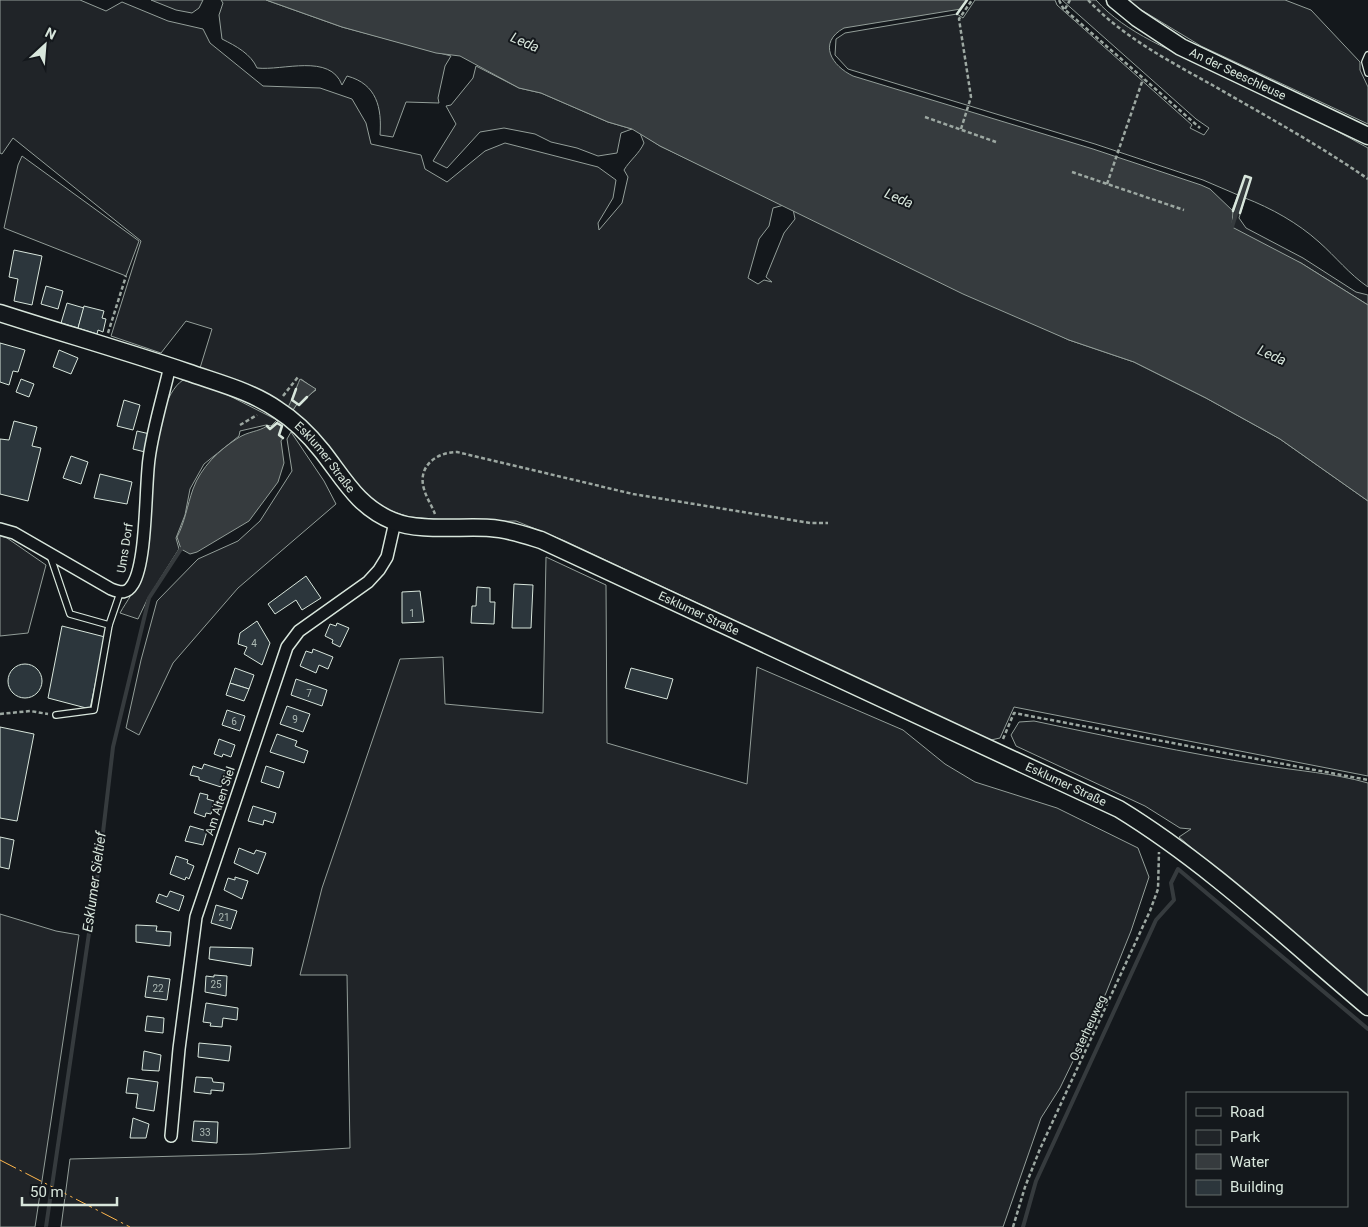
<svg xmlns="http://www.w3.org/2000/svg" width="1368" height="1227" font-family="Roboto,sans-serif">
<rect width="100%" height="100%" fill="#14181c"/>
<!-- green -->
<g fill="#202428" stroke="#939e99">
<path d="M0,0H80L106,11L122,2L168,21L203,29L210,43L263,86L320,88L352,99L366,123L371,144L421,155L425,169L447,182L485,151L505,143L598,167L616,180L613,198L598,223L599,230L622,203L628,177L624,170C630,160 639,154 644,143L640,133L660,146L784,205L773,208L769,226L759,239L748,278L758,284L764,280L772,282L766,277L784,233L795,219L793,209L1069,340L1134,362L1206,398L1280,439L1368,501V776L1014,707L1000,738L991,740L985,738L565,541L516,521L472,522L409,517L383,508L360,494L291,413L297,404L316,390L301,379L293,401L287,410L200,368L212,329L186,321L161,353L111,336L141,241L13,138L2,154L0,153Z"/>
<path d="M151,0H203L199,8L192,13L176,10Z"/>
<path d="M221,0H266L342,27L451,56L445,66L438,98L439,103L406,102L393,137L380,135C382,108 377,84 347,76L342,85C330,53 283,71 257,68C251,54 236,46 222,39L219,15L223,3Z"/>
<path d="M823,0H967L841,21L822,42L834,72L1230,215L1238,195L1203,180L1095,144L848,69L835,55L836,39L845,33L957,14L963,18L975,0H1055L1057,5L1192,125L1190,128L1204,135L1209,128L1196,119L1062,0H1096C1126,34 1174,51 1214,71C1266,96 1318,120 1368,148V287C1349,274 1336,257 1319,242C1298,223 1271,208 1245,198L1239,218L1246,228L1303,258L1356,292L1368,295V305L1301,263L833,77L789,23Z"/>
<path d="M1125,0H1285L1311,10L1360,62V70L1368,87V124L1201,46Z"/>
<path d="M476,66L519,88L541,93L608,122L632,129L621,133L617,153L598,156L577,148L551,142L535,134L504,128L480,132L447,168L433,161L456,124L446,106L451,105L473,78Z"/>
<path d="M22,156L139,241L126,276L4,228L18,165Z"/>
<path d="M183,380L222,392L277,420L271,426L266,425L240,431L239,436L204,464L190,489L185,515L176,538L179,549L148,598L138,619L120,613C126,602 137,588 140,576C152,532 146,405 183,380Z"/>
<path d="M291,432L324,481L336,504L238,588L173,663L139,735L126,728L141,660L157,601L198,559L238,541L260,521L292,471L287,439Z"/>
<path d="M0,536L7,538L46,565L28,633L0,636Z"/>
<path d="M546,557L606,585L607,743L747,784L757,667L903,730L945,764L975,782L1057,808L1138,848L1149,877L1131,931L1106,993L1060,1088L1041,1118L1003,1227H61L70,1159L255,1154L350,1148L347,975H300L322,888L400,659L443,657L445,704L543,713Z"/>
<path d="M1034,721C1110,737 1186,753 1262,765C1298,771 1333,773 1368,783V999L1179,837L1191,829L1180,828L1145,806L1016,746L1011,735L1019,722Z"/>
<path d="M0,914L56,931L79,935L35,1227H0Z"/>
</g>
<!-- water -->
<g fill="#363b3e" stroke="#939e99">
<path d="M266,0H967L961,9L844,28C817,43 832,66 853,76L1093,149L1201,185L1210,189L1233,211L1232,227L1301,263L1368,305V501L1280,439L1206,398L1134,362L1069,340L963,294L660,146L632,129L608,122L541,93L519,88L460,56L436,53L342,27Z"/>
<path d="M300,379L316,389L299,405L297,404L282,426L279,435L283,438L281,441L284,463L278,482L249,521L197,552L190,554L181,549L177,537C185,522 187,506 193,489C201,467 219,450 238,438C249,431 258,432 267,426L270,428C288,415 292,398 300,379Z"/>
</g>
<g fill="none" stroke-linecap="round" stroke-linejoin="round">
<!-- stream -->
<g stroke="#363b3e" stroke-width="4">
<path d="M1232,227L1247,179"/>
<path d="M46,1227L100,858L113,747L149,598L181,549"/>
<path d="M1023,1227L1036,1181L1156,920L1174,900L1171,883L1178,869L1368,1029"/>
</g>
</g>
<!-- building -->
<g fill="#2c363c" stroke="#d8e6dc">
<path d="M14,250L42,256L32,305L14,301L18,279L9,277Z"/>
<path d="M46,286L63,291L58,309L41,304Z"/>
<path d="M67,303L84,308L78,328L61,323Z"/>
<path d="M84,306L104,311L102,318L106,319L103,332L98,330L97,334L78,328Z"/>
<path d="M0,343L25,350L18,372L13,371L9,385L0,382Z"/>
<path d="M59,350L78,358L71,374L53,367Z"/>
<path d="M21,379L34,384L29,397L16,392Z"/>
<path d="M124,400L140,405L133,430L117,426Z"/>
<path d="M14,421L37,427L32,446L41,448L28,501L0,494V439L9,440Z"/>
<path d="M137,431L150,434L145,452L133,449Z"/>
<path d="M71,456L88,462L81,484L63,478Z"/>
<path d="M100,474L132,482L127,504L94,498Z"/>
<path d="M306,576L321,598L302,610L296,600L275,614L268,604Z"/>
<path d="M514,584L533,585L531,628H512Z"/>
<path d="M477,587L490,588V602H495L494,624L471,623L472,606H476Z"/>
<path d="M420,591L424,622L402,623V592Z"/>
<path d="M257,621L270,643L262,665L244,654L247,647L238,644L240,633Z"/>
<path d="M337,623L349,628L340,647L332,643L333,640L325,636L330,624L336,626Z"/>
<path d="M62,626L105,637L90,709L48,698Z"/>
<path d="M313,649L333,657L328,669L319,665L316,673L300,666L306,651L312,653Z"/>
<circle cx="25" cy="681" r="17"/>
<path d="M235,668L254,675L249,689L230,683Z"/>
<path d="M631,668L673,679L667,699L625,688Z"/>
<path d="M296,679L327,690L322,706L291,695Z"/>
<path d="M230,683L249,689L244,701L226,695Z"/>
<path d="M287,706L310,714L303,732L280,724Z"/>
<path d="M227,710L245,716L240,731L222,725Z"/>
<path d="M0,727L34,734L17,821L0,818Z"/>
<path d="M277,734L297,741L295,746L308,751L304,763L270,752Z"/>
<path d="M219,739L235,745L231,757L223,754L222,757L214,754Z"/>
<path d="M204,764L226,771L221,787L199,780V777L190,775L193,766L202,769Z"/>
<path d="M266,766L284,772L279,788L261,782Z"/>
<path d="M200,793L208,795L207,799L214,801L211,814L206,813L205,817L194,813Z"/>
<path d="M253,806L276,813L273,823L264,820L263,825L248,821Z"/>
<path d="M190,826L207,831L203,845L185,841Z"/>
<path d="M0,837L14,840L9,869L0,867Z"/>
<path d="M239,848L254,854L256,850L266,853L258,874L234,863Z"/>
<path d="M176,856L188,860L187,863L194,866L189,879L186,877L185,880L170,874Z"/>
<path d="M235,877L248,881L242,899L224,890L228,878L235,880Z"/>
<path d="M170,891L184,896L179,911L156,902L159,894L167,897Z"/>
<path d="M216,905L237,911L231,929L211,923Z"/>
<path d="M136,925L157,926L156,931L171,932L170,946L136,942Z"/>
<path d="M210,947L253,948L251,966L209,959Z"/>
<path d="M214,975L227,976L226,996L205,992L206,976L214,977Z"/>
<path d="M148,976L170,979L167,1000L145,997Z"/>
<path d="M206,1003L238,1008L237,1020L223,1018L222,1027L210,1026L211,1023L203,1022Z"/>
<path d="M147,1016L164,1018L163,1033L145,1031Z"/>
<path d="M199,1043L231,1046L229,1061L198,1057Z"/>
<path d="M144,1051L161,1055L159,1071L142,1070Z"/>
<path d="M196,1077L212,1078L213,1082L224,1083L223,1091L211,1090V1094L194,1092Z"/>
<path d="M128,1078L158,1082L154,1111L136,1108L138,1094L126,1093Z"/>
<path d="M133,1118L149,1124L146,1138H130Z"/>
<path d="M194,1121L218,1122L217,1143L192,1141Z"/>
</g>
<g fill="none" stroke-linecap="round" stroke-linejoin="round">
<!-- lane casing -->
<g stroke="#d8e6dc" stroke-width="8">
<g id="lane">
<path d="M1368,55L1365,62L1368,73"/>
<path d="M50,555L70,614L109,625L94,710L56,715"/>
<path d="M109,625L120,593"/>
</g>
</g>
<!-- street casing -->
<g stroke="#d8e6dc" stroke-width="14">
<g id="street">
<path d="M0,529L14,533L111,589C121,593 127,594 133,584C147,561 145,488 149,459C153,428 163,397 170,366"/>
<path d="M171,1136L179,1049L196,917L287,647L299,631L368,582L379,570L387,557L395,522"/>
</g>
</g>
<!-- secondary casing -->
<g stroke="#d8e6dc" stroke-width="19">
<g id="secondary">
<path id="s1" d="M1115,0L1137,18L1181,47L1368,136"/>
<path id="s2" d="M0,313C62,333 125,351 187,372C218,383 251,391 278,410C294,420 310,436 322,451C344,479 358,507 393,521C419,532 461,526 490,528C508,529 525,535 541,540L1119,809C1209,864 1287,939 1368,1007"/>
</g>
</g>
<!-- path -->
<g stroke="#9da8a2" stroke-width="2.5" stroke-dasharray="4 2.5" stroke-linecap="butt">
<path d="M1059,0L1063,8L1200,128"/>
<path d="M1088,0C1123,37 1169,61 1214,86C1266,116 1319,145 1368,179"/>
<path d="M1065,9L1070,0"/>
<path d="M925,117L996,142"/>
<path d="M961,129L971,97L959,19L972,0"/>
<path d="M1072,172L1184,210"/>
<path d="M1107,184L1143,79"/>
<path d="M108,333L126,276"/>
<path d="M283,396L298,377"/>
<path d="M240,425L257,415"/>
<path d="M435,514C432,506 426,497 424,489C417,466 437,452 457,452L633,494L810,523H828"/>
<path d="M0,714L30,711L48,714"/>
<path d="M1003,739L1014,713L1368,780"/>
<path d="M1013,1227L1025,1187L1040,1149L1150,911L1158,889L1159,852"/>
</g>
<!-- lane -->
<use href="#lane" stroke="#14181c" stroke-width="5.5"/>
<!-- street -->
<use href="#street" stroke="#14181c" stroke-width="11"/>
<!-- secondary -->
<use href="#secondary" stroke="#14181c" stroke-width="16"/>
<!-- wall -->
<g stroke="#d8e6dc" stroke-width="2.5">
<path d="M957,14L967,0"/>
<path d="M1233,211L1245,176L1251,178L1240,213"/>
<path d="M296,389L292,400L299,405L307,397"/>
<path d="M267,426L270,429L277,423L282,426L279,435L283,438"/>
</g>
<!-- power -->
<path stroke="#ffb74d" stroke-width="1" stroke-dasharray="18 4 2.5 4" stroke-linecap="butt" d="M0,1160L130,1227"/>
</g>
<g text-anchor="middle" stroke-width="4" stroke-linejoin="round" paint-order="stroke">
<!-- number labels -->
<g font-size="10" fill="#adbab4">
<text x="412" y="617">1</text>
<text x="254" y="647">4</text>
<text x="309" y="697">7</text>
<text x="295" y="723">9</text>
<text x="234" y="725">6</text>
<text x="224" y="921">21</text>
<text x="216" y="988">25</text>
<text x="158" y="992">22</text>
<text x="205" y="1136">33</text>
</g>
<!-- street labels -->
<g font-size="12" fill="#d8e6dc" stroke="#14181c">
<text dy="4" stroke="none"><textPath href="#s1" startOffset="144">An der Seeschleuse</textPath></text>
<text dy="4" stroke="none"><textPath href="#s2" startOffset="362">Esklumer Straße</textPath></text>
<text transform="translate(125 548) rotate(-81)" y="4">Ums Dorf</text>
<text dy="4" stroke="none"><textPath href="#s2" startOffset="781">Esklumer Straße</textPath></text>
<text dy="4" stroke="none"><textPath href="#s2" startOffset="1186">Esklumer Straße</textPath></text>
<text transform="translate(220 801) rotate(-72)" y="4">Am Alten Siel</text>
<text transform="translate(1088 1028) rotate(-65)" y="4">Osterheuweg</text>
</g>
<!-- water labels -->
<g font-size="14" font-style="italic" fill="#d8e6dc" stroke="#14181c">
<text transform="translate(525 42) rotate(23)" y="5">Leda</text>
<text transform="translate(899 198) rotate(23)" y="5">Leda</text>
<text transform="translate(1272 355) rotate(24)" y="5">Leda</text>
<text transform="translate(94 882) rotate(-82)" y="5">Esklumer Sieltief</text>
</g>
</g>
<!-- legend -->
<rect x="1186" y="1092" width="162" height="115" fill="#14181c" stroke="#626a69"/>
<rect x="1196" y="1108" width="25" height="8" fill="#14181c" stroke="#626a69"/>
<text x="1230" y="1117" font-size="15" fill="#d8e6dc">Road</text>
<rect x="1196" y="1130" width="25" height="15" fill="#202428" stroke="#626a69"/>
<text x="1230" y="1142" font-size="15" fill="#d8e6dc">Park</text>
<rect x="1196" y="1154" width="25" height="15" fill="#363b3e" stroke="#626a69"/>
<text x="1230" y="1167" font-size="15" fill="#d8e6dc">Water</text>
<rect x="1196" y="1180" width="25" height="15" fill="#2c363c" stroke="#626a69"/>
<text x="1230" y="1192" font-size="15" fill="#d8e6dc">Building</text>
<!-- north arrow -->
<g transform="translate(45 45) rotate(26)" stroke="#14181c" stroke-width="4" paint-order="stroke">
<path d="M0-4L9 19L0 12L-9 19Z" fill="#d8e6dc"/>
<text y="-8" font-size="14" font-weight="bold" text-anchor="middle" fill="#d8e6dc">N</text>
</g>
<!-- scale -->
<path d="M22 1197v8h95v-8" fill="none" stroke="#d8e6dc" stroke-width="2.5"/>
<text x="30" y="1197" font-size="15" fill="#d8e6dc" stroke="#14181c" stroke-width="4" paint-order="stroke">50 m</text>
</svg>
